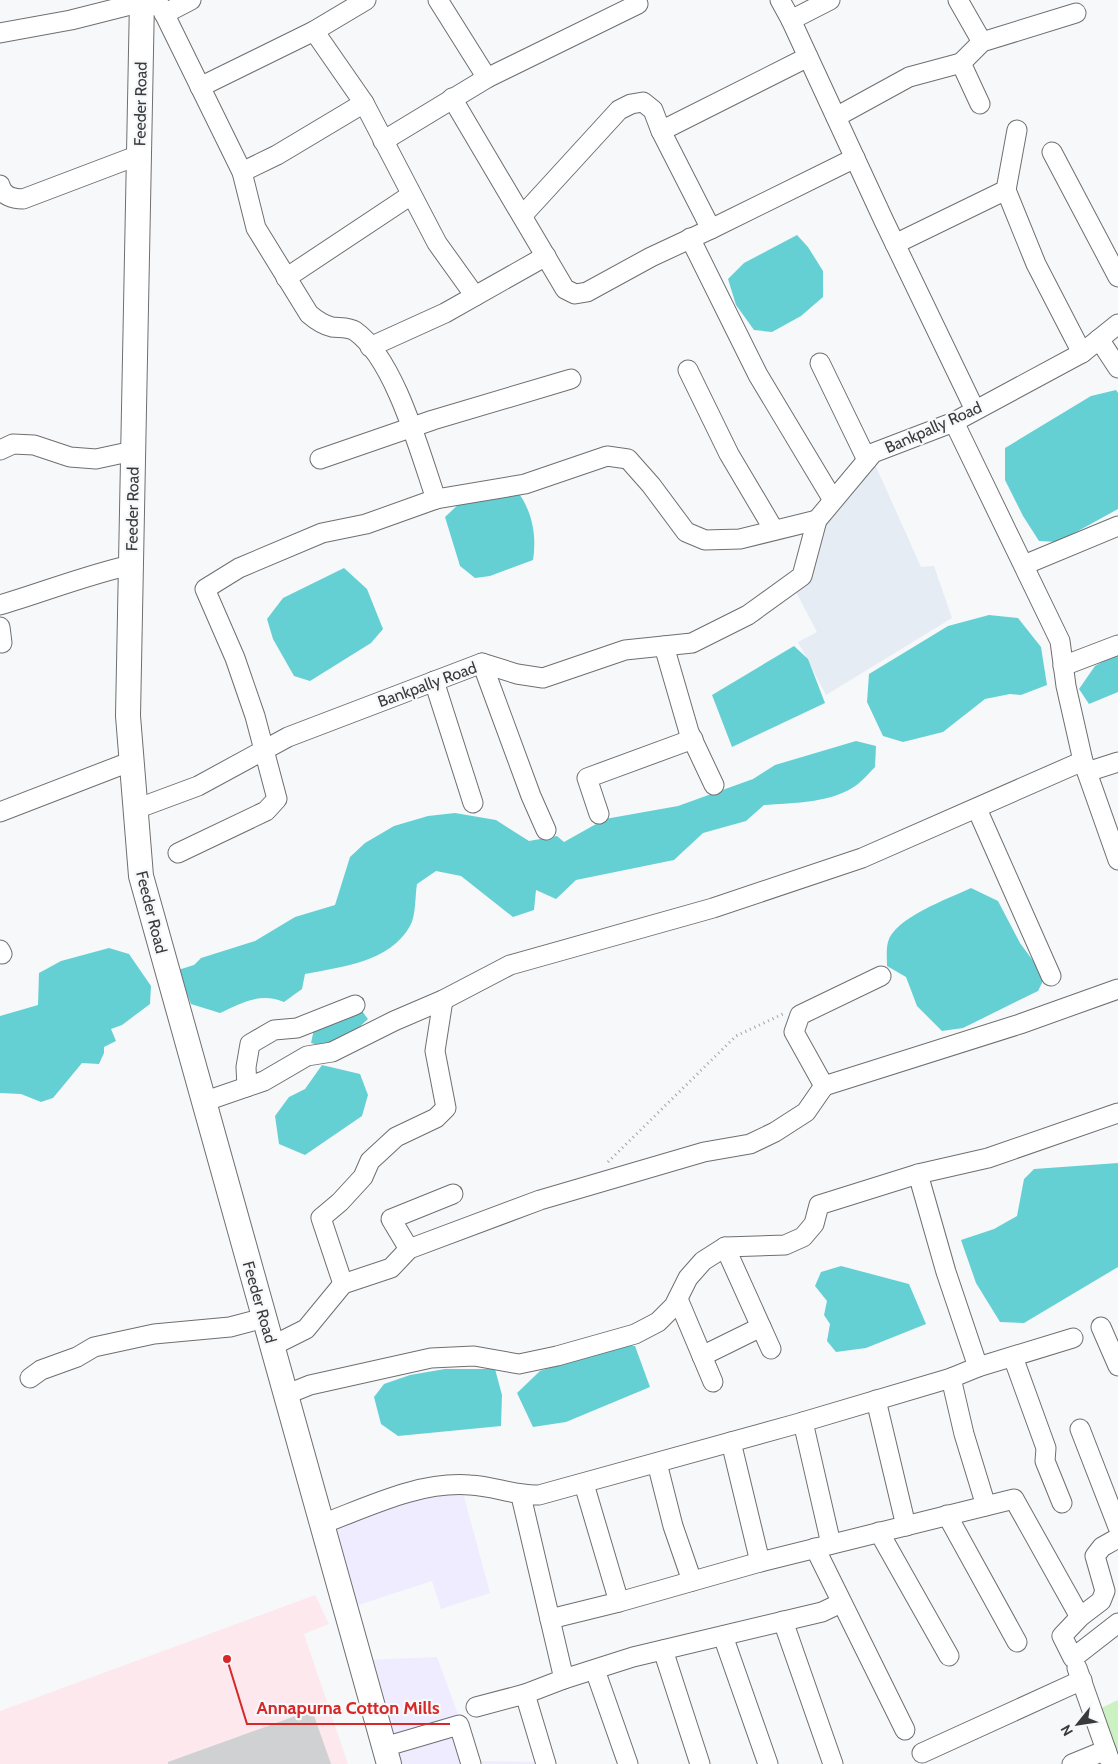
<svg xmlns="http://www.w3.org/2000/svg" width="1118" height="1764" font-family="Cabin,sans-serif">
<rect width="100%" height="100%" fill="#f7f8fa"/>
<!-- commercial -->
<g fill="#eeecfe">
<path d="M424,1493H463L490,1593L441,1609L432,1581L349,1608L326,1528Z"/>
<path d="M437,1657L475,1761L539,1762L540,1764H395L365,1660Z"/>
</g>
<!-- industrial -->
<path fill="#fde8ee" d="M315,1595L329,1624L304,1634L348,1764H0V1711Z"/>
<!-- built -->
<path fill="#e5ecf4" d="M873,460L921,567L934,566L952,618L826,695L798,642L817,632L794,588L821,523Z"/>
<!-- green -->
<path fill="#ccf1c2" d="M1118,1700V1758L1099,1709Z"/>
<!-- water -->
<g fill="#65d0d4">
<path d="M797,235L808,247L823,271V297L801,316L772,332L754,330L736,305L728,279L744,263Z"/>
<path d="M1116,390L1118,393V509L1058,542L1039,541L1023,516L1005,480V448L1091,396Z"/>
<path d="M517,491C532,510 537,536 533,560L490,576L475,578L460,566L445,517L461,502Z"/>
<path d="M344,568L367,589L383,629L371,643L310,681L294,676L273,639L267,619L283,598Z"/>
<path d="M989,615L1018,618L1041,647L1047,685L1021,695L1010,694L985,699L943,732L903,742L883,736L867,702L869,674L948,626Z"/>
<path d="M794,646L808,659L825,703L732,747L712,695Z"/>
<path d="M1118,653V692L1089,704L1079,689L1095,666Z"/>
<path d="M856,741L876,746L875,767C869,773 864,779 858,784C834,803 793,803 764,805L746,821L703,833L674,860L576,880L556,899L536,890L534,910L513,917L461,876L436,871L417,884C415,896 416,916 410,926C390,962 341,967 305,974L302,989L284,1002C261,992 241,1003 220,1013L191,1004L178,970L194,965L201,958L255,941L295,917L335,905L350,857L365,843L394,826L428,816L455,813L496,820L529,841L557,836L564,842L605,819L678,806L753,779L775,765Z"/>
<path d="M971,888L998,901L1020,943L1045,977L1038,991L963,1028L942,1031L917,1006L906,977L887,966C887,959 886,949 888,942C894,918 950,898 971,888Z"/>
<path d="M109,948L129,954L151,986L150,1004L122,1025L111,1029L116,1041L104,1047V1053L99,1064L82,1063L53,1098L41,1102L21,1094L0,1093V1016L38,1005L39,973L61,961Z"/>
<path d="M362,1011L368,1019C349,1036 338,1053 311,1043L314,1029Z"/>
<path d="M322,1065L360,1074L368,1095L362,1116L305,1155L279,1144L275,1116L289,1097L305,1089Z"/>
<path d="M1118,1163V1267L1024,1323L1000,1322L976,1283L961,1240L994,1229L1017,1216L1024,1179L1034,1169Z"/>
<path d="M841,1266L909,1284L926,1324L866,1348L836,1352L827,1341L830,1324L824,1315L827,1301L815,1286L821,1272Z"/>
<path d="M618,1345L635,1346L650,1387L566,1422L533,1427L517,1393L540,1371Z"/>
<path d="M445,1369H495L502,1395L501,1426L398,1436L381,1424L374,1397L384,1384L410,1375Z"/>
</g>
<!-- building -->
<path fill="#cfd1d2" d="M312,1710L331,1764H168V1762Z"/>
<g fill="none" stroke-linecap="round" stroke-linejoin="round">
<!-- minor casing -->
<g stroke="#6e6f71" stroke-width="21">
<g id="minor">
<path d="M438,0L487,78"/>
<path d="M780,0L791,20"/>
<path d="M830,0L791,20L884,221L975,410"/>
<path d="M958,0L982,42"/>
<path d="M164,14L191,0"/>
<path d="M314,31L364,103"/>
<path d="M0,33L71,20L142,2L161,7L242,172L256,228L309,314C316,320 323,325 332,327C339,328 349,327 355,331C395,359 420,453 436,499"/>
<path d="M200,87L314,31L366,0"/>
<path d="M452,98L565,289L575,294L587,292L651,257L711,229"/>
<path d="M980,104L961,63L982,42L1076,13"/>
<path d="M836,117L909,77L961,63"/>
<path d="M661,131L808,57"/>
<path d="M383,141L487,78L638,4"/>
<path d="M1052,152L1118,277"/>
<path d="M242,172L277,155L364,103L437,243L475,296"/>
<path d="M0,185C2,196 13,199 23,199L139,155"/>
<path d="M1006,190L1036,264L1082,353"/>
<path d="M522,216L619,110L631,104L643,102L653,110L661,131L711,229L855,158"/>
<path d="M690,238L758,375L833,500"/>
<path d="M895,244L1006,190L1017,130"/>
<path d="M286,278L411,195"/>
<path d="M1099,339L1118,368"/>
<path d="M370,347L445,313L546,256"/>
<path d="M820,363L867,460"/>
<path d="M688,370L729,454L774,530"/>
<path d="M954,422L1060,641L1066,686L1083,761L1118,860"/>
<path d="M0,450L13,444L34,445L70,457L96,459L133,451"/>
<path d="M320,459L433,420L571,379"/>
<path d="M1024,565L1118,526"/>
<path d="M0,605C44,592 86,575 131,565"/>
<path d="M0,627L2,643"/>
<path d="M664,646L689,732L714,785"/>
<path d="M482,663L531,796L546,830"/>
<path d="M1063,666L1118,645"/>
<path d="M434,681L473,803"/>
<path d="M1087,772L1118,762"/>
<path d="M136,809L198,786L288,737L482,663L517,674L543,678L625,650L692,643L748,615L802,576L817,520L873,453L954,422L1082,353L1118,324"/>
<path d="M977,809L1051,976"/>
<path d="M0,812L132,761"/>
<path d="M599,814L587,778L693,739"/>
<path d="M178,853L266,811L277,799L255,716L235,658L205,589L239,568L322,533L366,524L436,499L525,484L607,456L628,459L651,485L686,532L705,540L740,539L817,520"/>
<path d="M0,950L2,954"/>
<path d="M881,976L800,1015L794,1032L824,1086L1020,1024L1118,989"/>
<path d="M247,1087L246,1067L250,1044L274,1030L297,1028L355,1005"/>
<path d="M203,1102L264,1081L307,1056L332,1052L394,1021L443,1000L510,965L713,908L862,858L1083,761"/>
<path d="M918,1174L946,1272L978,1367L1073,1338"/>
<path d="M725,1247L771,1349"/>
<path d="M409,1249L391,1219L453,1194"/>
<path d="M343,1284L321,1218L340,1202L363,1177L370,1161L396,1137L436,1118L446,1108L435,1051L443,1000"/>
<path d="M678,1299L713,1382"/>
<path d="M1101,1327L1118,1366"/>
<path d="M272,1346L306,1329L343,1284L391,1268L409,1249L540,1200L704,1152L750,1144L775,1132L806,1112L824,1086"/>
<path d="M702,1356L761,1327"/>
<path d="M1013,1357L1046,1448L1045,1461L1062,1503"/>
<path d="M30,1378L41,1370L77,1357L94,1347L154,1334L230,1327L264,1318"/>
<path d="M951,1378L964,1434L986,1506"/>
<path d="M285,1395L310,1385L431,1358L474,1356L519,1364L557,1356L635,1334L658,1322L674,1306L688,1278L703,1261L725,1247L785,1245L803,1237L814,1224L819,1205L918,1174L988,1158L1118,1113"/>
<path d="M876,1400L906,1526"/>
<path d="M803,1422L831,1544"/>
<path d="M1080,1429L1118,1527"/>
<path d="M731,1442L760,1562"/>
<path d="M657,1463L673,1526L692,1581"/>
<path d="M584,1484L619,1602"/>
<path d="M947,1515L1017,1642"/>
<path d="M322,1524C368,1507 419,1481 470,1485C494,1486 515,1496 539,1495L796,1424L951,1378L978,1367"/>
<path d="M879,1532L949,1656"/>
<path d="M1118,1538L1102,1547L1095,1556L1105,1591L1101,1601L1080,1617L1062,1636L1073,1658L1118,1623"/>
<path d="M815,1548L905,1730"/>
<path d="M550,1619L619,1602L760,1562L1014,1499L1080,1617"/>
<path d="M783,1621L833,1764"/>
<path d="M723,1636L768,1764"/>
<path d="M663,1650L700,1764"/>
<path d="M1077,1668L1111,1764"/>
<path d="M595,1670L628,1764"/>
<path d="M564,1679L633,1657L822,1612L841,1603"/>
<path d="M525,1694L546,1764"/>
<path d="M476,1707L525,1694L564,1679L521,1496"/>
<path d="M384,1747L459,1725L471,1764"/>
<path d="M922,1753L1082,1680"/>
<path d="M1072,1764L1106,1750"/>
</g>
</g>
<!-- tertiary casing -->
<g stroke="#6e6f71" stroke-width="26">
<path id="tertiary" d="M142,0L128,716L141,876L389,1764"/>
</g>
<!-- path -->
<path stroke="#a2a3a5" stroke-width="3" stroke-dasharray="1 4" stroke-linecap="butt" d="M608,1162L736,1036L783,1014"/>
<!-- minor -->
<use href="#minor" stroke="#fff" stroke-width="19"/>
<!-- tertiary -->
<use href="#tertiary" stroke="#fff" stroke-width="24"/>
</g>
<g text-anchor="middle" stroke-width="4.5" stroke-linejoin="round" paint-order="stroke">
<!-- street labels -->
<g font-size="16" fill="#393a3b" stroke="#f7f8fa">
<text transform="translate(140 104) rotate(-89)" y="6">Feeder Road</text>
<text transform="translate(933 427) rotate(-24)" y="6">Bankpally Road</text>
<text transform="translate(132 509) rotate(-89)" y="6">Feeder Road</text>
<text transform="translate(427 684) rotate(-20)" y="6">Bankpally Road</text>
<text transform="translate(152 912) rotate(76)" y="6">Feeder Road</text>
<text transform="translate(260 1302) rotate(74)" y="6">Feeder Road</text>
</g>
</g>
<!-- callouts -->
<path fill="none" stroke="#d62828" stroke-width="2" d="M227 1659L247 1724H450"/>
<circle fill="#d62828" stroke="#f7f8fa" stroke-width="2" cx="227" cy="1659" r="5"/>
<g font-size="18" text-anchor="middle" font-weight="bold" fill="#d62828" stroke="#f7f8fa" stroke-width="4.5" stroke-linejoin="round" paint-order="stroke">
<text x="348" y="1714">Annapurna Cotton Mills</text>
</g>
<!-- north arrow -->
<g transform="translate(1078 1724) rotate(240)" stroke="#f7f8fa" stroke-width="4" paint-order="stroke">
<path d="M0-4L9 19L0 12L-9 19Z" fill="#393a3b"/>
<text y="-8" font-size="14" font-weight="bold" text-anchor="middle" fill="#393a3b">N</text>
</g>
</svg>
